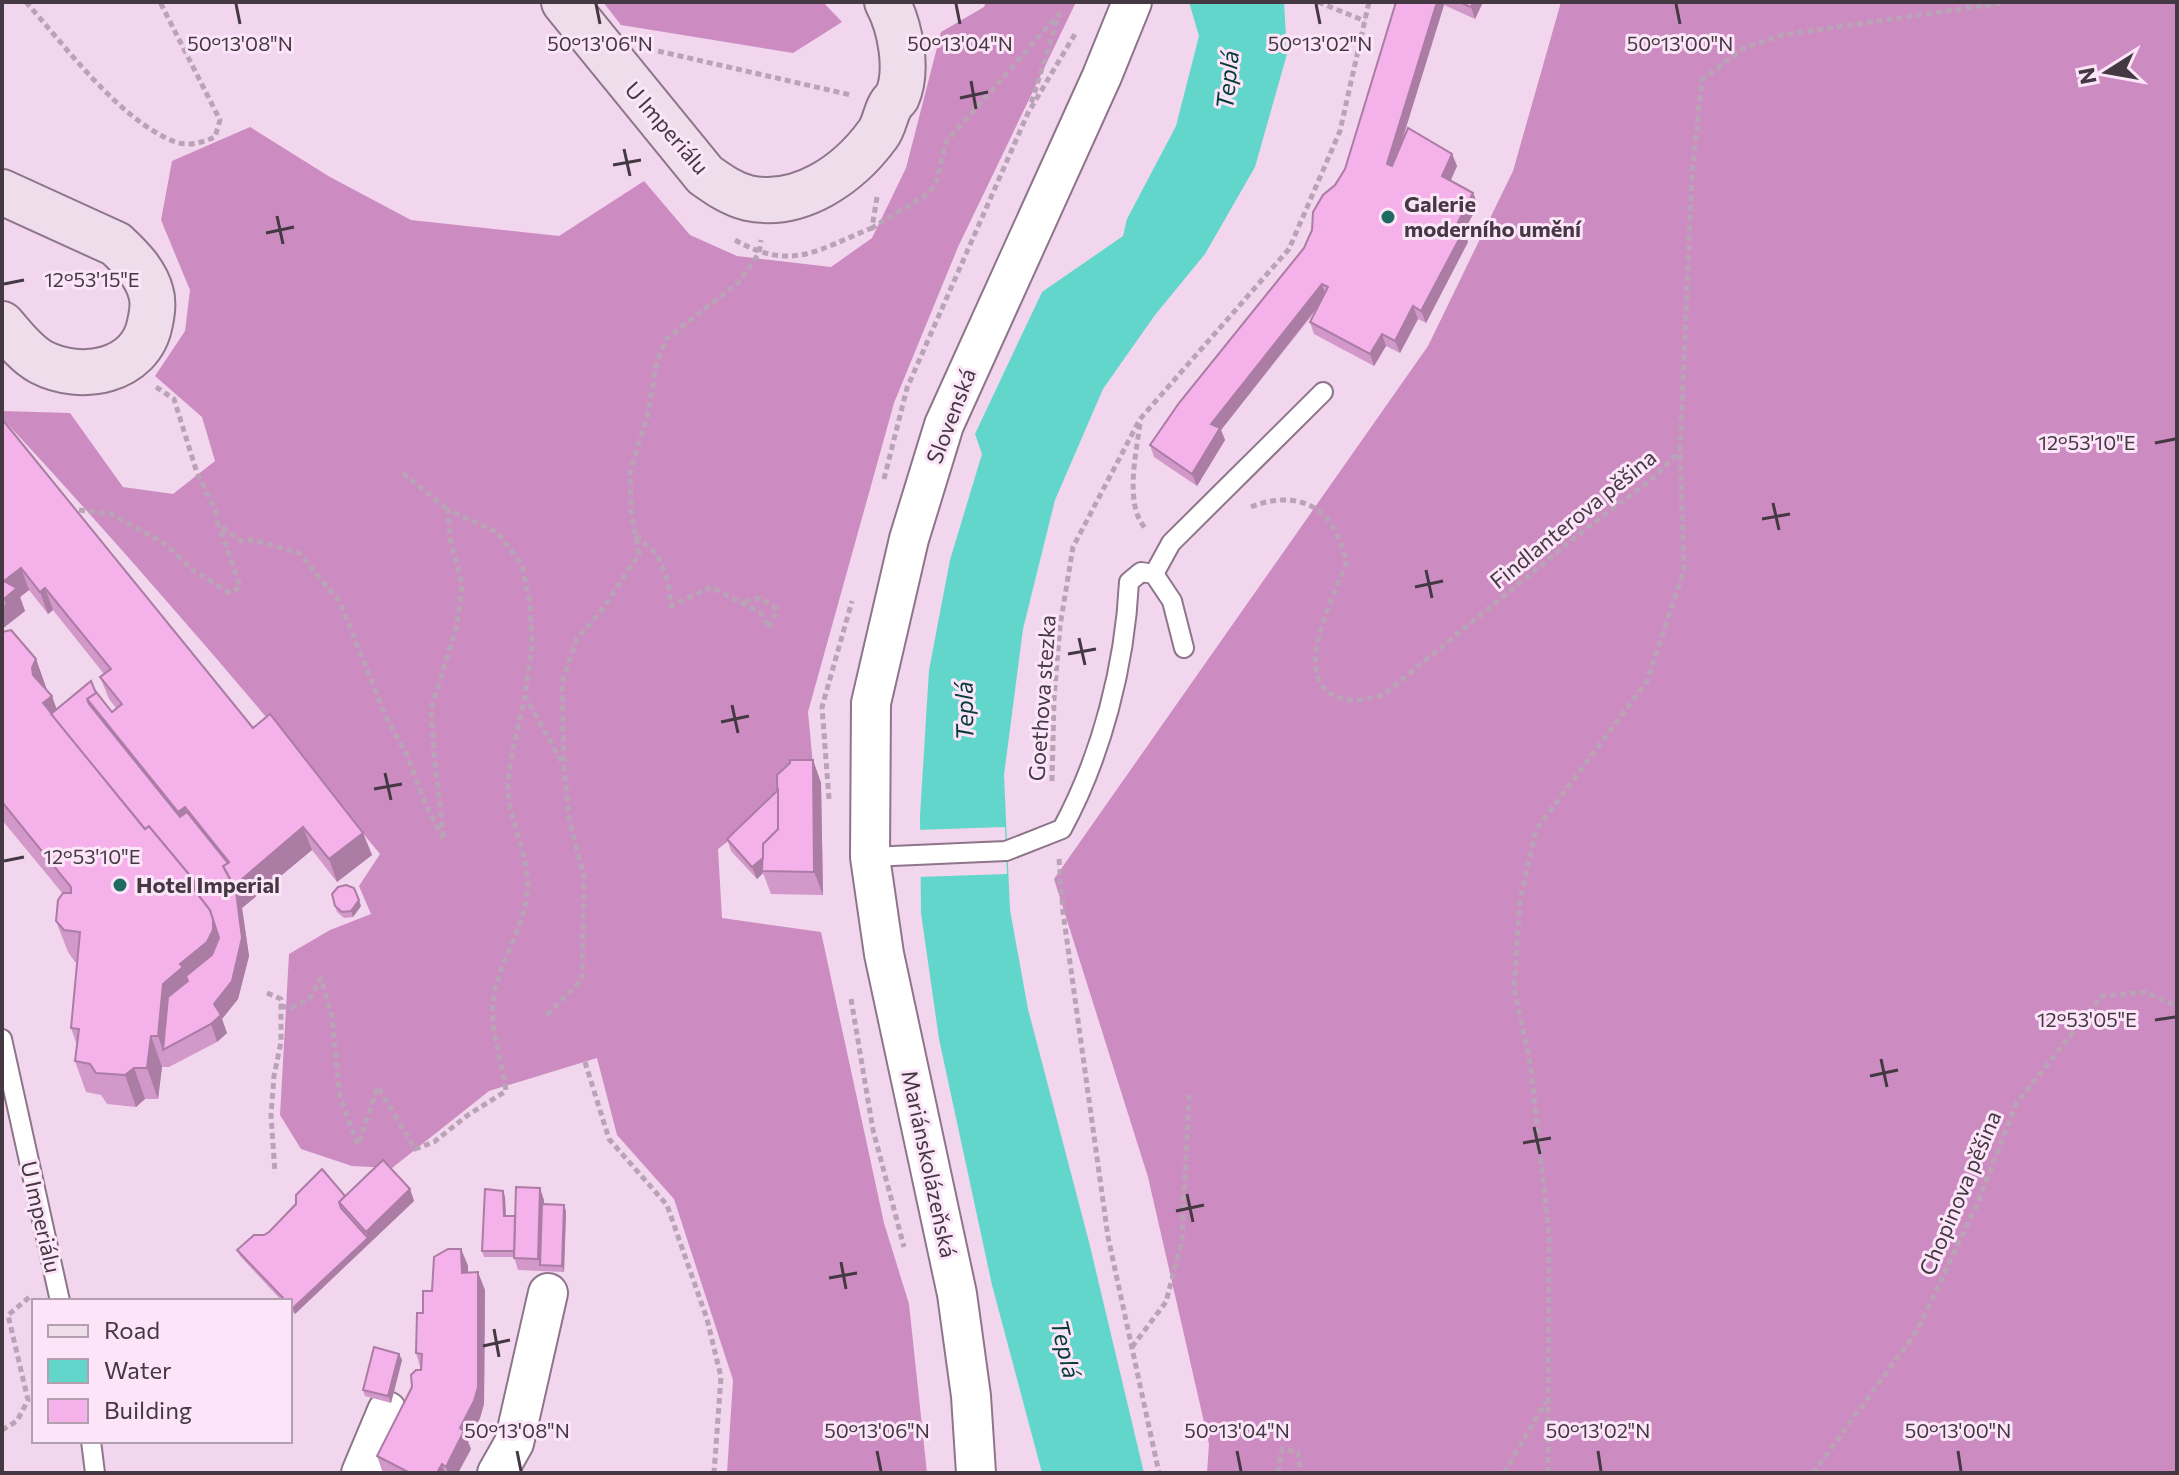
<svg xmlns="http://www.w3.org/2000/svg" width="2179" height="1475" font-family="Commissioner,sans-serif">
<rect width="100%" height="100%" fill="#f2d6ed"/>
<!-- forest -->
<g fill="#cc8cc2">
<path d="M603,2H823L842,22L793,53L621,25Z"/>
<path d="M986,2H1076L958,247L894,403L808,712L814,775L718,849L722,918L821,932L884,1223L909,1304L927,1473H727L733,1380L674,1199L617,1135L597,1058L489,1091L392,1168L352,1166L301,1149L280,1115L289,954L330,930L371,914L359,886L380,854C258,705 133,559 2,418V411L70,413L123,487L173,494L215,461L202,417L155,376L185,331L190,290L161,220L172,161L250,127L330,177L411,220L559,236L644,181L690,235L737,256L831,267L872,238L906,168L941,32L984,7Z"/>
<path d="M1561,2H2177V1473H1207L1209,1444L1148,1177L1054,879L1428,346L1513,171Z"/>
</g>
<!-- water -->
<path fill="#63d6cb" d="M1189,2H1284L1287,54L1255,167L1205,254L1155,315L1103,389L1055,500L1023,629L1004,775L1010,910L1028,1009L1089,1242L1144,1473H1042L992,1285L939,1039L921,913L920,816L929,670L950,560L982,454L975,434L1042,292L1123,236L1127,219L1176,126L1199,36Z"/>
<!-- pier -->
<path fill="#f2d6ed" d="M1005,827L1007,874L917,877L916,830Z"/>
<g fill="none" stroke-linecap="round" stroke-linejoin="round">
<!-- lane casing -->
<g stroke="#8e758a" stroke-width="22">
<g id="lane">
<path d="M1154,574L1171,543L1323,392"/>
<path d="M870,857L1006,851L1062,829C1102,755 1125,665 1129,582L1141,572L1154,574L1172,601L1184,648"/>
<path d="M2,1039L60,1301"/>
<path d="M91,1441L95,1473"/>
</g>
</g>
<!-- street casing -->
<g stroke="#8e758a" stroke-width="42">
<g id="street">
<path d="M361,1473L387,1411"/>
<path d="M497,1473L514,1443L548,1293"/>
<path d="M976,1473L971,1396L957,1294L884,954L870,857L871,703L909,539L944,425L1102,76L1132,2"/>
</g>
</g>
<!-- secondary casing -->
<g stroke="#8e758a" stroke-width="48">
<g id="secondary">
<path d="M564,2L705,175C719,185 732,194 748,198C800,209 849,174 878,134C884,126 885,115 890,106C891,103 895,100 897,97C909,70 900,26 887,2"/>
<path d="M2,192L116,244C130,257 146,273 151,293C154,303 152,314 150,323C141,372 81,383 41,362C26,354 13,337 2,324"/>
</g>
</g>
<!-- path -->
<g stroke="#baa3b6" stroke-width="5" stroke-dasharray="6 4" stroke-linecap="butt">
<path d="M26,2C64,45 120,120 173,141C187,147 201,143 215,137L220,120L160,2"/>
<path d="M1318,2L1365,21"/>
<path d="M658,51L851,95"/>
<path d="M877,197L872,228L929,193L936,183L946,142L1059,14L1031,104"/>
<path d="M735,240C792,272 817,250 872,228"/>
<path d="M156,387L174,399L197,473L215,509L218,524L241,541L254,540L299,553L340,602L385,715L407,755L426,806L444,840L434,753L431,709L457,625L462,585L450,538L448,510L497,532L522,565L530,604L532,645L525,696L564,766"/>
<path d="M1140,424C1136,454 1124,506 1146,529"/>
<path d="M403,473L448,510"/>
<path d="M884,479L907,388L1028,113L1075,34"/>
<path d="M1251,507C1279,495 1314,497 1332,525C1339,535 1342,550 1347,561C1333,599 1281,694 1352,700C1362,701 1373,697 1383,695L1583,531L1652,479L1680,451"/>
<path d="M79,510L111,514L164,543L193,570L230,593L240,587L219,525"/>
<path d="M636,536L657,554L668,582L671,606L711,587L761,613L769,628L777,609L760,598L742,602"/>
<path d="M1052,781L1054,699L1060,626L1073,547L1140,419L1289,249L1340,131L1369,2"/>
<path d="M829,799L822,707L852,601"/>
<path d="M1059,859L1063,912L1108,1237L1159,1473"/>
<path d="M267,993L281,999V1042L274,1076L271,1115L275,1173"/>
<path d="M851,999L873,1130L904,1247"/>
<path d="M281,1006L291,1008L310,998L321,978L332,1017L340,1097L358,1145L378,1087L415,1149L434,1142L468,1115L506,1091C502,1058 488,1028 494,994C500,962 523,930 527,895C531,859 512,828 508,793C506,773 520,719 525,696"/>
<path d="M547,1015L582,979L584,877L569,819L564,766L562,682L577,639L602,610L639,554L631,511L630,472L647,417L657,362L666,339L739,282L759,253L761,240"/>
<path d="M585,1062L609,1139L667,1205L707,1319L721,1377L714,1473"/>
<path d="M1132,1347L1166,1302L1182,1240L1189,1095"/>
<path d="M2,1430L17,1421L28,1400L8,1315L32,1295"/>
<path d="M1278,1473L1282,1449L1298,1452L1301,1473"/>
<path d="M1504,1473L1546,1402"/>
<path d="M1548,1473L1549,1234L1530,1062L1514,988L1520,900L1536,830L1647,681L1684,570L1680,450L1692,173L1702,80L1742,49L1782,35L2009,2"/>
<path d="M1813,1473L1917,1331L1978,1202L2016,1104L2102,996L2144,992L2177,1006"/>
</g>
<!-- lane -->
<use href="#lane" stroke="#fff" stroke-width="18"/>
<!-- street -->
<use href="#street" stroke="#fff" stroke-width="38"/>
<!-- secondary -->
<use href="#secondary" stroke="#efddec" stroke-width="44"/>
</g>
<!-- wall -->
<g fill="#d298c9">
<path d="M1396,2H1483L1475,19L1444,5L1401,143L1452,154L1457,166L1450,181L1473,193L1478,205L1464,231L1468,242L1426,323L1418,319L1400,353L1386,346L1374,366L1314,334L1310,322L1317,309L1221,430L1225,440L1197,486L1154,457L1150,445L1304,248L1312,230L1345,169Z"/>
<path d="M2,419L253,728L363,833L372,855L337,882L312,850L242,908L249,956L238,999L222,1019L227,1033L217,1042L169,1067H162L158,1099H145L136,1107L107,1104L101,1095L86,1092L75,1061L77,1045L71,1028L77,962H75L68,952L56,921L63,894L2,820V632L36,659L47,691L56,710L96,693L112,712L116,708L109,699L100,677L104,674L53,610L48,614L29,590L20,597L25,611L2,629Z"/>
<path d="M813,760L821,783L823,895L771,894L763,873L757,879L731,851L727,839L778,790L790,763Z"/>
<path d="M335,906H361L353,917L344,918L337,912Z"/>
<path d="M410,1189L414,1201L295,1314L290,1309V1301H282L240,1256L237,1250L345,1196Z"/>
<path d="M505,1197L506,1216L515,1217L544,1200V1204L566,1211L564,1272L518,1270L514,1257H484L482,1251Z"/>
<path d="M461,1249L468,1266V1273L485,1290L484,1404L480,1418L468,1442L471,1449L458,1473H383L377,1456L421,1370L416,1353L423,1313Z"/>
<path d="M399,1354L402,1360L391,1403L365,1396L363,1390Z"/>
</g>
<!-- shaded-wall -->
<g fill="#ab7ca4">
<path d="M1437,2H1442L1444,5L1391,176L1387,164Z"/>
<path d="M1473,2H1483L1475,19L1471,7Z"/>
<path d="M1452,154L1457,166L1447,189L1442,176Z"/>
<path d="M1473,193L1478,205L1464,231L1468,242L1426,323L1421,311L1456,226Z"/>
<path d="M1322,284L1326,296L1221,430L1225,440L1197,486L1192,474L1211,424Z"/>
<path d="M1413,306L1418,319L1400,353L1395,341Z"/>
<path d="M1382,334L1386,346L1374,366L1370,354Z"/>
<path d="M21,568L29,590L20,597L25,611L2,629V607L6,604L4,599V581Z"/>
<path d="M45,588L53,610L48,614L40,592Z"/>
<path d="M36,659L47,690L43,699L52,696L63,727L48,717L33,675L32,668Z"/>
<path d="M813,760L821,783L823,895L814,872Z"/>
<path d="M185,807L193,830L187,834L178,812Z"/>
<path d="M303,827L312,850L242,908L249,956L238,999L222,1019L227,1033L217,1042L211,1024L236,891L234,886Z"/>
<path d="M363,833L372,855L337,882L329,859Z"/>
<path d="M782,840L762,871L763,873L757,879L752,867Z"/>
<path d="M193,879L204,910L188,882Z"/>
<path d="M359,900L361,906L353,917L351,911Z"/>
<path d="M213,919L225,950L163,1050L169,1067L158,1036L163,984Z"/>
<path d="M151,1036L162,1067L158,1099L147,1068Z"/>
<path d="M134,1068L145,1099L136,1107L125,1075Z"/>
<path d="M540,1188L544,1200L543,1265H540L538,1259Z"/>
<path d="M410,1189L414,1201L295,1314L293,1308L368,1238L366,1232Z"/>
<path d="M503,1191L505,1197L506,1223L504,1216Z"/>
<path d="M564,1205L566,1211L564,1272L562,1266Z"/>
<path d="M461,1249L468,1266V1291L462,1273Z"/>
<path d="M478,1272L485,1290L484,1404L480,1418L468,1442L471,1449L458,1473H448L446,1467L460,1428Z"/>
<path d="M399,1354L402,1360L391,1403L388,1396Z"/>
<path d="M442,1464L445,1473H437Z"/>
</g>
<!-- building -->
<g fill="#f4b1ea" stroke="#ab7ca4" stroke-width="2">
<path d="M1396,2H1437L1387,164L1392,166L1408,128L1452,154L1442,176L1473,193L1456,226L1464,230L1421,311L1413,306L1395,341L1382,334L1370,354L1310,322L1328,287L1322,284L1211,424L1220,428L1192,474L1150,445L1179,403L1304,248L1312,230L1313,212L1323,195L1335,185L1345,169Z"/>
<path d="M1459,2H1473L1471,7Z"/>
<path d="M2,419L253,728L270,714L363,833L329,859L303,827L234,886L223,866L229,862L185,807L178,812L87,699L96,692L112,712L122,704L100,677L111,669L45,588L40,592L21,568L4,581L17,588L4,599L2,597Z"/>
<path d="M11,630L36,659L32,668L33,675L52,696L43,703L145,829L149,826L193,879L188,882L210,910L213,919V930L207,942L180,964L183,967L163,984L158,1036H151L147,1068H134L125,1075L96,1073L90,1064L75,1061L79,1029L71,1028L80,932L64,930L56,921L58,900L63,893H71V887L2,802V632Z"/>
<path d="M91,681L96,693L87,699L89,704L180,817L187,812L228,863L223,866L236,891L242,938L232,981L214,1004L221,1015L211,1024L163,1050L168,997L188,981L186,976L212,955L219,938L210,910L197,893L198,892L193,879L149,826L145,829L51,714Z"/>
<path d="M790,760H813L814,872L762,871L763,844L778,829L777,775L790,763Z"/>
<path d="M778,790V829L763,844V858L752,867L727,839Z"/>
<path d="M346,885L354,888L359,900L351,911L342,912L335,906L332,894L338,887Z"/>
<path d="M383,1160L410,1189L366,1232L339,1202Z"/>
<path d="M322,1169L345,1196L339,1202L341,1208L368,1238L293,1308L290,1305V1301H286L237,1250L254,1235H264L269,1232L296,1204V1195Z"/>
<path d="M516,1187L540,1188L538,1259L514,1258Z"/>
<path d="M485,1189L503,1191L504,1216H515L514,1251H482Z"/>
<path d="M542,1204L564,1205L562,1266L540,1265Z"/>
<path d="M448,1249H461L462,1273L478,1272V1387L474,1401L460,1428L464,1431L446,1467L442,1464L437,1473H410L377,1456L412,1387L411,1375L416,1370H421L422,1354L416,1353L417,1313H423V1291H432L434,1257Z"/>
<path d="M374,1347L399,1354L388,1396L363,1390Z"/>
</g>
<!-- ticks -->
<path fill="none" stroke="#443842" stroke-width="3" d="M236,4L240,24M596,4L600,24M956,4L960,24M1316,4L1320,24M1676,4L1680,24M971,81L976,109M960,98L988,92M624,149L630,176M613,165L641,160M277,216L283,244M266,233L294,227M4,284L24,280M2155,443L2175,439M1773,503L1779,530M1762,519L1790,514M1426,570L1432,598M1415,587L1443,581M1079,638L1085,665M1068,654L1096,649M732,705L738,733M721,722L749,716M385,773L391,800M374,789L402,784M4,861L24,857M2155,1020L2175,1017M1881,1059L1887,1087M1870,1076L1898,1070M1534,1127L1540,1154M1523,1143L1551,1138M1187,1194L1193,1222M1176,1211L1204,1205M841,1262L846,1289M829,1278L857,1273M494,1329L499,1357M483,1346L510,1340M517,1451L521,1471M877,1451L881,1471M1237,1451L1241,1471M1598,1451L1601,1471M1958,1451L1961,1471"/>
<!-- markers -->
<g fill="#206a64" stroke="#fce5f8" stroke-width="3">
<circle cx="1388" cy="217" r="8"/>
<circle cx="120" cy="885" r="8"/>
</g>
<g text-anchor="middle" stroke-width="6" stroke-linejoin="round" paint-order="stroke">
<!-- street labels -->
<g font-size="22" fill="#443842" stroke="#fce5f8">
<text transform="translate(667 128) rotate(49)" y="8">U Imperiálu</text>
<text transform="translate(951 416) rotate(-69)" y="8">Slovenská</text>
<text transform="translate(1573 519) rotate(-39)" y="8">Findlanterova pěšina</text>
<text transform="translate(1042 698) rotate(-86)" y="8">Goethova stezka</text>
<text transform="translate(929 1164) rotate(78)" y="8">Mariánskolázeňská</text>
<text transform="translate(1960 1193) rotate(-67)" y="8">Chopinova pěšina</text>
<text transform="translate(41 1217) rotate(77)" y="8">U Imperiálu</text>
</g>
<!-- poi labels -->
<g font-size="22" font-weight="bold" fill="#443842" stroke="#fce5f8" text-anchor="start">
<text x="1404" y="212">Galerie<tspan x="1404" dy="25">moderního umění</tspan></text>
<text x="136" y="893">Hotel Imperial</text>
</g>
<!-- water labels -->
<g font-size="24" font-style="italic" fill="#053d39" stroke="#fce5f8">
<text transform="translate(1228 80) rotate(-84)" y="8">Teplá</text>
<text transform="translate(965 711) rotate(-91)" y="8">Teplá</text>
<text transform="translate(1065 1349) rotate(77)" y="8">Teplá</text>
</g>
</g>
<g font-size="20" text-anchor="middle" fill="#443842" stroke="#fce5f8" stroke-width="6" stroke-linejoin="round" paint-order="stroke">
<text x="240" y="51">50°13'08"N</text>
<text x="960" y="51">50°13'04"N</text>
<text x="1680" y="51">50°13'00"N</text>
<text x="600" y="51">50°13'06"N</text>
<text x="1320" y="51">50°13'02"N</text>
<text x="92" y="287">12°53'15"E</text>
<text x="2087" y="450">12°53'10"E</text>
<text x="92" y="864">12°53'10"E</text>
<text x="2087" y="1027">12°53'05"E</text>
<text x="517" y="1438">50°13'08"N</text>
<text x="877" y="1438">50°13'06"N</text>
<text x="1237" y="1438">50°13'04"N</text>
<text x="1598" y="1438">50°13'02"N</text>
<text x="1958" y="1438">50°13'00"N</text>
</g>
<!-- border -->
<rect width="2179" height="1475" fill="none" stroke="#443842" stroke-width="8"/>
<!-- legend -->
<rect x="32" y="1299" width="260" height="144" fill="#fce5f8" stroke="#b2a0af" stroke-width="2"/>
<rect x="48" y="1325" width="40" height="12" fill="#efddec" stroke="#b2a0af" stroke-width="2"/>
<text x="104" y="1339" font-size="24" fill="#443842">Road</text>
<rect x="48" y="1359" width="40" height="24" fill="#63d6cb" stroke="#b2a0af" stroke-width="2"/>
<text x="104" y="1379" font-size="24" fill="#443842">Water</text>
<rect x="48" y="1399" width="40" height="24" fill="#f4b1ea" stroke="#b2a0af" stroke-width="2"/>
<text x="104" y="1419" font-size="24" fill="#443842">Building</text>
<!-- north arrow -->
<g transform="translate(2107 72) rotate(259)" stroke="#fce5f8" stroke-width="6" paint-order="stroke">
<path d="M0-6L14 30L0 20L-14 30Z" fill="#443842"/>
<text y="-12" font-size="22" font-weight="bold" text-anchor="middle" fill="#443842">N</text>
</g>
</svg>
